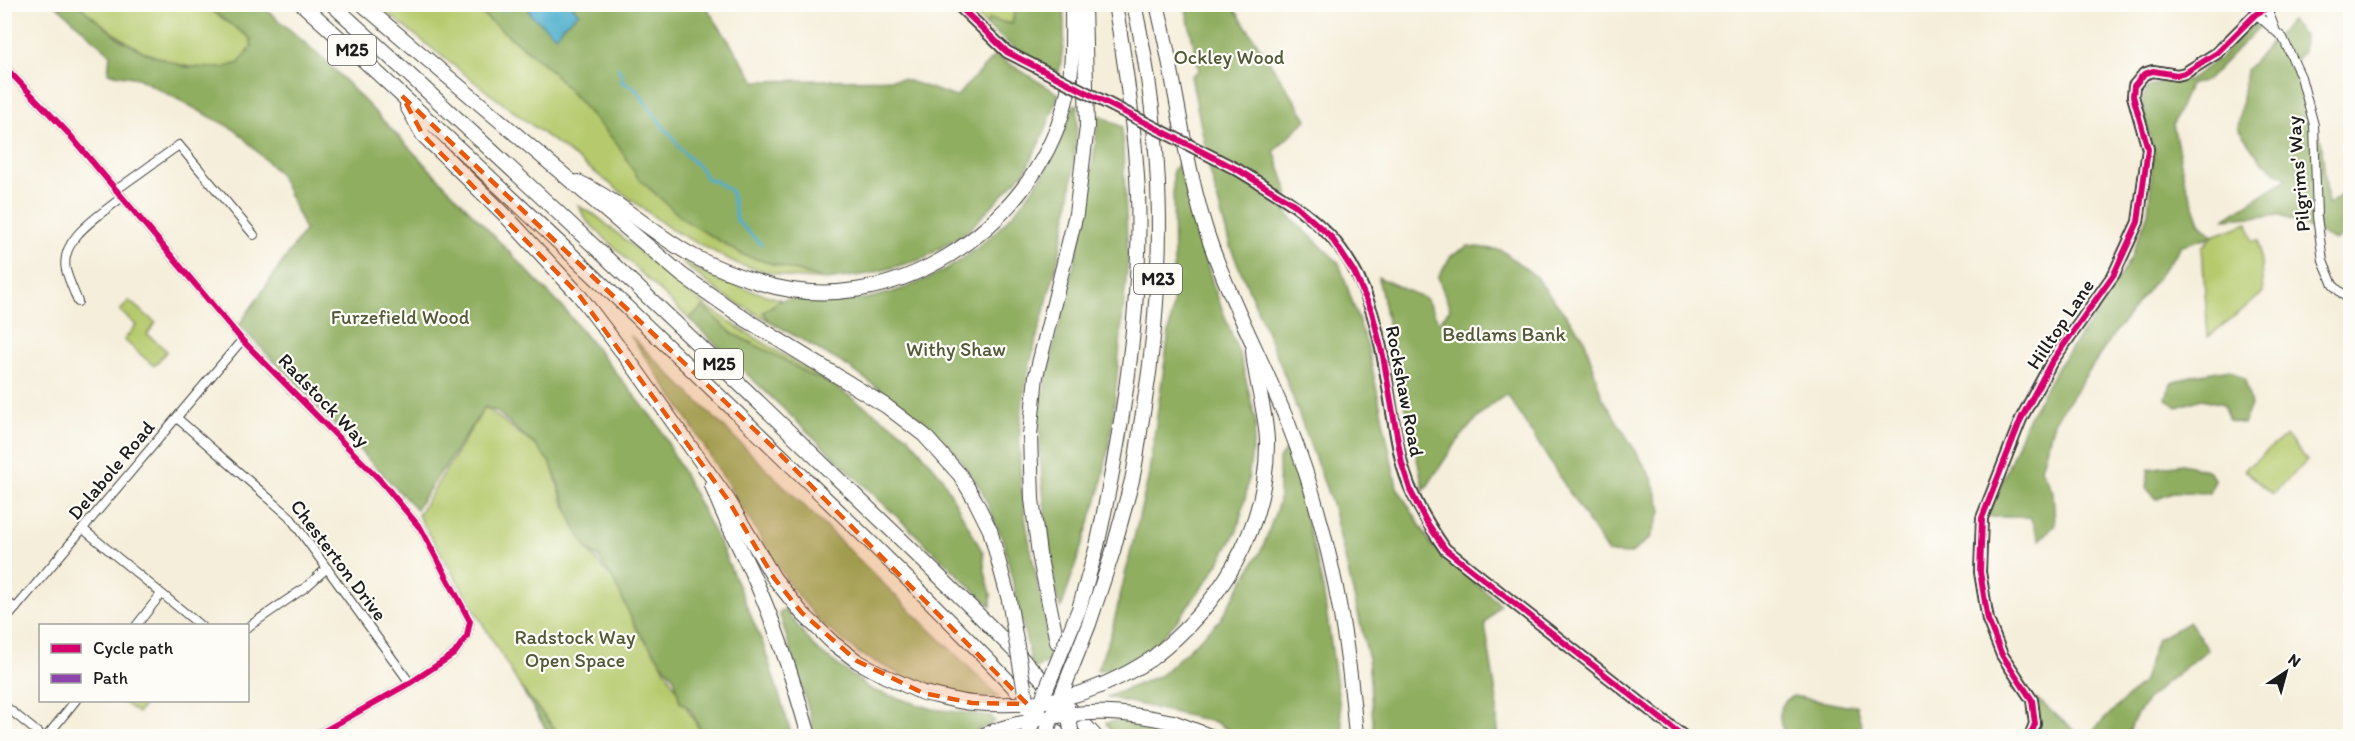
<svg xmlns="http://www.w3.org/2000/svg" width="2355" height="741" font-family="Itim,sans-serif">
<rect width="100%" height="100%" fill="#fdfcf7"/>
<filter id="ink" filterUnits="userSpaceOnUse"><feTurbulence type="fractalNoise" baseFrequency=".0167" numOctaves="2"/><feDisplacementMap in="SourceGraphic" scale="12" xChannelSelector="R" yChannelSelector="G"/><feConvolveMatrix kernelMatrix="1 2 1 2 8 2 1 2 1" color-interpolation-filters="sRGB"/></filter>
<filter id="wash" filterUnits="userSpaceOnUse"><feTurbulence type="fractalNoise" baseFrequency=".008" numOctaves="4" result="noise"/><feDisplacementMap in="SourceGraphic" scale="24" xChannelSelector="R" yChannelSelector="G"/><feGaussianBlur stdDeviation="1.35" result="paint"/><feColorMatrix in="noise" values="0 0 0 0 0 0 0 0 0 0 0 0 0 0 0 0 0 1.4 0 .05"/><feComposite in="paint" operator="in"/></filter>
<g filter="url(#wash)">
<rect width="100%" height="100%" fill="#f5eeda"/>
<!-- green -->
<g fill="#b6ca6d" stroke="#697344" stroke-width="1.5">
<path d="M78,5H204L250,38L252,46C248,52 243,61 237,64C227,69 216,68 205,68C154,67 115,35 78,5Z"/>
<path d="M377,5H471L551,70L618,145L643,182L743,255L826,280L790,277L740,265L672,230L481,87Z"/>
<path d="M967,5H1016L1012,24L990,19L986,25Z"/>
<path d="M578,206L595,215L699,301L739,328L833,385L807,374L783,359L733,334L703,307L689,319L587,221Z"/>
<path d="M2248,223L2252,241L2259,240L2263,293L2208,337L2202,247L2213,236Z"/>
<path d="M682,263H686L718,280L782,300L763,312L769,321L726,297Z"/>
<path d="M129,301L156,323L147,334L167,351L154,366L124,340L136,325L120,311Z"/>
<path d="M485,407L537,447L551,464L563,501L587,549L614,581L703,736H561L521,688L418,515Z"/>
<path d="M2286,435L2307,461L2273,494L2244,470Z"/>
<path d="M121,701H147L138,713Z"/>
</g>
<!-- forest -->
<g fill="#90ae60" stroke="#56653e" stroke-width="1.5">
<path d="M56,5H78L120,39L146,53L186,67L222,68L239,63L252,46L250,38L204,5H261L325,60L565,310L659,426L722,548L763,644L792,736H703L690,709L680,702L674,678L637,630L614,581L599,558L587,549L574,526L551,464L537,447L497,412L485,407L416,509L239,325L305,230L280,175L237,131L138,78L108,73L110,54Z"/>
<path d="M471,5H527L531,15L565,24L579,13L571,5H705L755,81L903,79L956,97L995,55L1059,94L1045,131L1026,170L968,231L923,259L869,274L826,280L743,255L684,220L638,178L618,145L551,70Z"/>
<path d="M1016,5H1064V41L1059,73L1026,57L986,25L989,19L1012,24Z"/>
<path d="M1185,5H1232L1307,119L1274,151L1288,192L1286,213L1339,263L1368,348L1397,487L1432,545L1500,604L1485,624L1497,701V736H1374L1368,656L1333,507L1280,363L1230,246L1210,171L1191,76L1199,70Z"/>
<path d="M2291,21L2304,36L2303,52L2296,60L2285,56L2301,86L2321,141L2328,205L2350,188V229L2336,241L2281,215L2224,219L2287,179L2261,161L2238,128L2246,70Z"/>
<path d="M2256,22L2261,25L2207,80L2189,85L2173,124L2184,178L2200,223L2213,236L2182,245L2114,334L2054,422L2041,469L2053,492L2055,525L2040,540L2030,517H1988L2025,425L2058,366L2095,316L2131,258L2148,213L2154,152L2145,119L2143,100L2147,88L2168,79L2188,81L2220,58Z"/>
<path d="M1074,105H1078C1076,155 1071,205 1059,254C1046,312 1023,370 1020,431C1016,503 1037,575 1051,646L1048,662L1033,669L1003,540L981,489L953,450L927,423L847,366L769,321L763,312C768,309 776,302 782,300C798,296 832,303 851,301C941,289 1006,237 1052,160C1061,143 1067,122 1074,105Z"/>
<path d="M1099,115L1122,127L1128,259L1112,429L1101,487L1061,609L1056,594L1046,522L1040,456V411L1049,366L1086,215Z"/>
<path d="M1178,164L1213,285L1241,359L1256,422L1246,495L1237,531L1212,574L1177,621L1150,650L1118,669L1097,670L1111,634L1148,479L1174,297L1173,171Z"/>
<path d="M1468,246L1501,250L1534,275L1584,338L1602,397L1652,478L1662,510L1650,538L1630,554L1608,553L1507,394C1469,417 1448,455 1424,491L1378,277L1426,299L1439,322L1450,309L1438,277L1451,256Z"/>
<path d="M703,307L733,334L783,359L807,374L833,385L907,435L941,476L983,553L985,572L991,594V606L689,319Z"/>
<path d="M630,335L999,697H967L905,677L860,654L820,622L791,587L680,407Z"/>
<path d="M2230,369L2245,380L2251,405L2243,424L2229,420L2223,404L2202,399L2177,407L2166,398L2171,383L2194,375Z"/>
<path d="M1285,450L1292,458L1323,588L1344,736H1238L1215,722L1107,697L1161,675L1220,620L1263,547L1279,502V459Z"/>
<path d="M2182,464L2207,470L2215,480L2210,493L2175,492L2157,499L2146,488L2149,469Z"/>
<path d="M785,610L816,649L872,690L933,709L991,716L995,722L965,736H814L809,711L779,612Z"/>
<path d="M2190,622L2208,650C2181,671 2133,701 2129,736H2087L2142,683L2157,639Z"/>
<path d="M521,688L561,736H550Z"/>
<path d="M1793,696L1846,706L1856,705L1864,736H1786C1778,722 1775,705 1793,696Z"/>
<path d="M2037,699L2081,736H2072L2064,731L2042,736Z"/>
<path d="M1120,720L1176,735L1180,736H1114L1106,723Z"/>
</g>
<!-- water -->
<path fill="#4eafcd" stroke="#356674" stroke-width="1.5" d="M527,5H571L579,13L565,24L556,36L531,15Z"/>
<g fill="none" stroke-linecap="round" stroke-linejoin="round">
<!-- stream -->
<g stroke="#4eafcd" stroke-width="3">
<path d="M492,4L505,10"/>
<path d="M618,68L622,74V82L634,87L665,129C674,136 676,145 684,153C695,165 698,162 707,179L715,181L731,191L737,221L761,244"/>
</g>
</g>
</g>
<g filter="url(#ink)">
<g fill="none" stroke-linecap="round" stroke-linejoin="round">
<!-- street casing -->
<g stroke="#3d3c38" stroke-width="10">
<g id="street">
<path d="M2267,8L2275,29"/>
<path d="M2256,14L2283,38L2301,77L2314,125L2317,217L2323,261L2333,285L2350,301"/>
<path d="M4,66L69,134L242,340L381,481L421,529L470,621L467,636L454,654L410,683L315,736"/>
<path d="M116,190L179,145L254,235"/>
<path d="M78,302C74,291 69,281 66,270C59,238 101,215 122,197"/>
<path d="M177,418L289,516L410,683"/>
<path d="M83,529L201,626"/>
<path d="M4,600L16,608"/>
<path d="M4,622L242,340"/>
<path d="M136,626L161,594"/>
<path d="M248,627L306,587L327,568"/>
<path d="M4,705L42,736"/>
<path d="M47,736L76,700"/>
</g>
</g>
<!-- secondary casing -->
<g stroke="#3d3c38" stroke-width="14">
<g id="secondary">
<path d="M957,4L1007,52"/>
<path d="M1238,170C1270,190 1304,208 1330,236C1387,298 1383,387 1402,464C1410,495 1427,522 1445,549L1683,736"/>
<path d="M2030,736L2035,724L2032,700L2002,655L1988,620L1980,572L1982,518L2021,419L2051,363L2114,274L2138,222L2148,149L2133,96L2134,86L2144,74L2153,71L2177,75L2185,73L2217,53L2256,14L2274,4"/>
</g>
</g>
<!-- highway casing -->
<g stroke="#3d3c38" stroke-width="16">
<g id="highway">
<path d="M302,4C441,130 578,260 713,390C820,493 928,596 1030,704"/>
<path d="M332,4C501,158 668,314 832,473C921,559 1012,644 1095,736"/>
<path d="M362,4L682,275L745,319L886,406L924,435L960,475L975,500L990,530L1009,600"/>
<path d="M1157,4C1177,85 1184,170 1212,248C1234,308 1264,364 1288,423C1327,522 1348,631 1356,736"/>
<path d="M407,106L423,135L505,215L579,295L636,370L728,500L774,578L802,613L833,643L857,661L885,676L923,693"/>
<path d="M578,182C620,201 653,234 693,256C714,267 738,276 761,283C889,323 1031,230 1065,104C1074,72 1072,38 1072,4"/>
<path d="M712,485C724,521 744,554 759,589C780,637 795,687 809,736"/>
<path d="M1097,546C1122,431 1142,312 1138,194C1135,130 1126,67 1115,4"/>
<path d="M1113,551C1119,527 1126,504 1132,480C1137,458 1139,435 1143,413C1166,274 1165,142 1134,4"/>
<path d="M1057,642L1039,554L1032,499L1030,435L1036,376L1076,214L1087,127L1084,4"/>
<path d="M1151,659C1219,607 1268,529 1267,441C1266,410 1255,381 1253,350"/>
<path d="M1043,718L1060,736"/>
<path d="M1173,722L1210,736"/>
</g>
</g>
<!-- street -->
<use href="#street" stroke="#fff" stroke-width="8"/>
<!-- secondary -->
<use href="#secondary" stroke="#fff" stroke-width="10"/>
<!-- highway -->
<use href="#highway" stroke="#fff" stroke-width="14"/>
<!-- secondary-bridge casing -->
<g stroke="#3d3c38" stroke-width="14" stroke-linecap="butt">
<path id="secondary-bridge" d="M1007,52L1238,170"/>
</g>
<!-- highway-bridge casing -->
<g stroke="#3d3c38" stroke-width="16" stroke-linecap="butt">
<g id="highway-bridge">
<path d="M1009,600L1028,710"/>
<path d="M923,693C940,696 957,702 973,703C1042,709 1093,696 1151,659"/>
<path d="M1067,706L1072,736"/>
<path d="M982,736C999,728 1017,724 1035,720C1086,709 1122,711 1173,722"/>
<path d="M1027,736L1079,609L1097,546"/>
<path d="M1045,736L1089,624L1113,551"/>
</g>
</g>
<!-- secondary-bridge -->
<use href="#secondary-bridge" stroke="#fff" stroke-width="10"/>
<!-- highway-bridge -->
<use href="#highway-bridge" stroke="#fff" stroke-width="14"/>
<!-- quiet -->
<path stroke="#8e44ad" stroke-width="4.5" stroke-dasharray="9 4.5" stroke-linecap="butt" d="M2246,4L2256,14"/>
<!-- cycleway casing -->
<g stroke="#fdfcf7" stroke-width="10">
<g id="cycleway">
<path d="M957,4L1007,52L1238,170L1295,205L1331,237L1354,272L1372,312L1383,356L1402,464L1411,492L1426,521L1445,549L1683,736"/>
<path d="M4,66L69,134L242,340L381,481L421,529L470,621L467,636L454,654L410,683L315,736"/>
<path d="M2030,736L2035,724L2032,700L2002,655L1988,620L1980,572L1982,518L2021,419L2051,363L2114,274L2138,222L2148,149L2133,96L2134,86L2144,74L2153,71L2177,75L2185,73L2217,53L2256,14L2274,4"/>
</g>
</g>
<!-- cycleway -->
<use href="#cycleway" stroke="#d6006c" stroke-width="6"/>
</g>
</g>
<!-- marked area -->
<path fill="#e8590c" fill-opacity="0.2" stroke="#e8590c" stroke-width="4.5" stroke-dasharray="12 8" stroke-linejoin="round" d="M402,96L777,451L1027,704L972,703L923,693L857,661L802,613L774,578L728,500L579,295L423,135Z"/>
<g text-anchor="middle" stroke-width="4.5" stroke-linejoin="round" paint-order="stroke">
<!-- shield labels -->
<g fill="#fdfcf7" stroke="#605f5e" stroke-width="1.5">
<rect x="328" y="35" width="48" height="30" rx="4.5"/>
<rect x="1134" y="264" width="48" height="30" rx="4.5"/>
<rect x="695" y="349" width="48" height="30" rx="4.5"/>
</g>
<g font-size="18" font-weight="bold" fill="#1c1c1c">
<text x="352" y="56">M25</text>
<text x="1158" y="285">M23</text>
<text x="719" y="370">M25</text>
</g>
<!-- park labels -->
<g font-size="20" fill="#525938" stroke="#fdfcf7">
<text x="1229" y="64">Ockley Wood</text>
<text x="400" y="324">Furzefield Wood</text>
<text x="1504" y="341">Bedlams Bank</text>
<text x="956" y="356">Withy Shaw</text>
<text x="575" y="644">Radstock Way<tspan x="575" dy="23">Open Space</tspan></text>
</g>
<!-- street labels -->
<g font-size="20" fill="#1c1c1c" stroke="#fdfcf7">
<text transform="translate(2298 174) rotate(-95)" y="7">Pilgrims' Way</text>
<text transform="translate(2060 324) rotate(-56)" y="7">Hilltop Lane</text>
<text transform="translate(1405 391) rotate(79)" y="7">Rockshaw Road</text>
<text transform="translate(324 400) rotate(46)" y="7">Radstock Way</text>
<text transform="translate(111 470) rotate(-50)" y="7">Delabole Road</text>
<text transform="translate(339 560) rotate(53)" y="7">Chesterton Drive</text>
</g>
</g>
<!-- margin -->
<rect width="2355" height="741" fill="none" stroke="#fdfcf7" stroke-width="24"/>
<!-- legend -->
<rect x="39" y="624" width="210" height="78" fill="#fdfcf7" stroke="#a3a29f" stroke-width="1.5"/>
<rect x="51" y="644" width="30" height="9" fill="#d6006c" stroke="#a3a29f" stroke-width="1.5"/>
<text x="93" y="654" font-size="18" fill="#1c1c1c">Cycle path</text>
<rect x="51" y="674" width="30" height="9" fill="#8e44ad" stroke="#a3a29f" stroke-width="1.5"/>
<text x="93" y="684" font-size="18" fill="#1c1c1c">Path</text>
<!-- north arrow -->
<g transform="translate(2286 672) rotate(36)" stroke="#fdfcf7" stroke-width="4.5" paint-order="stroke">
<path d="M0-4.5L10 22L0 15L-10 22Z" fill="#1c1c1c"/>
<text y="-9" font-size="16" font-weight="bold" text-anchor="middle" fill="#1c1c1c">N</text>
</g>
</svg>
